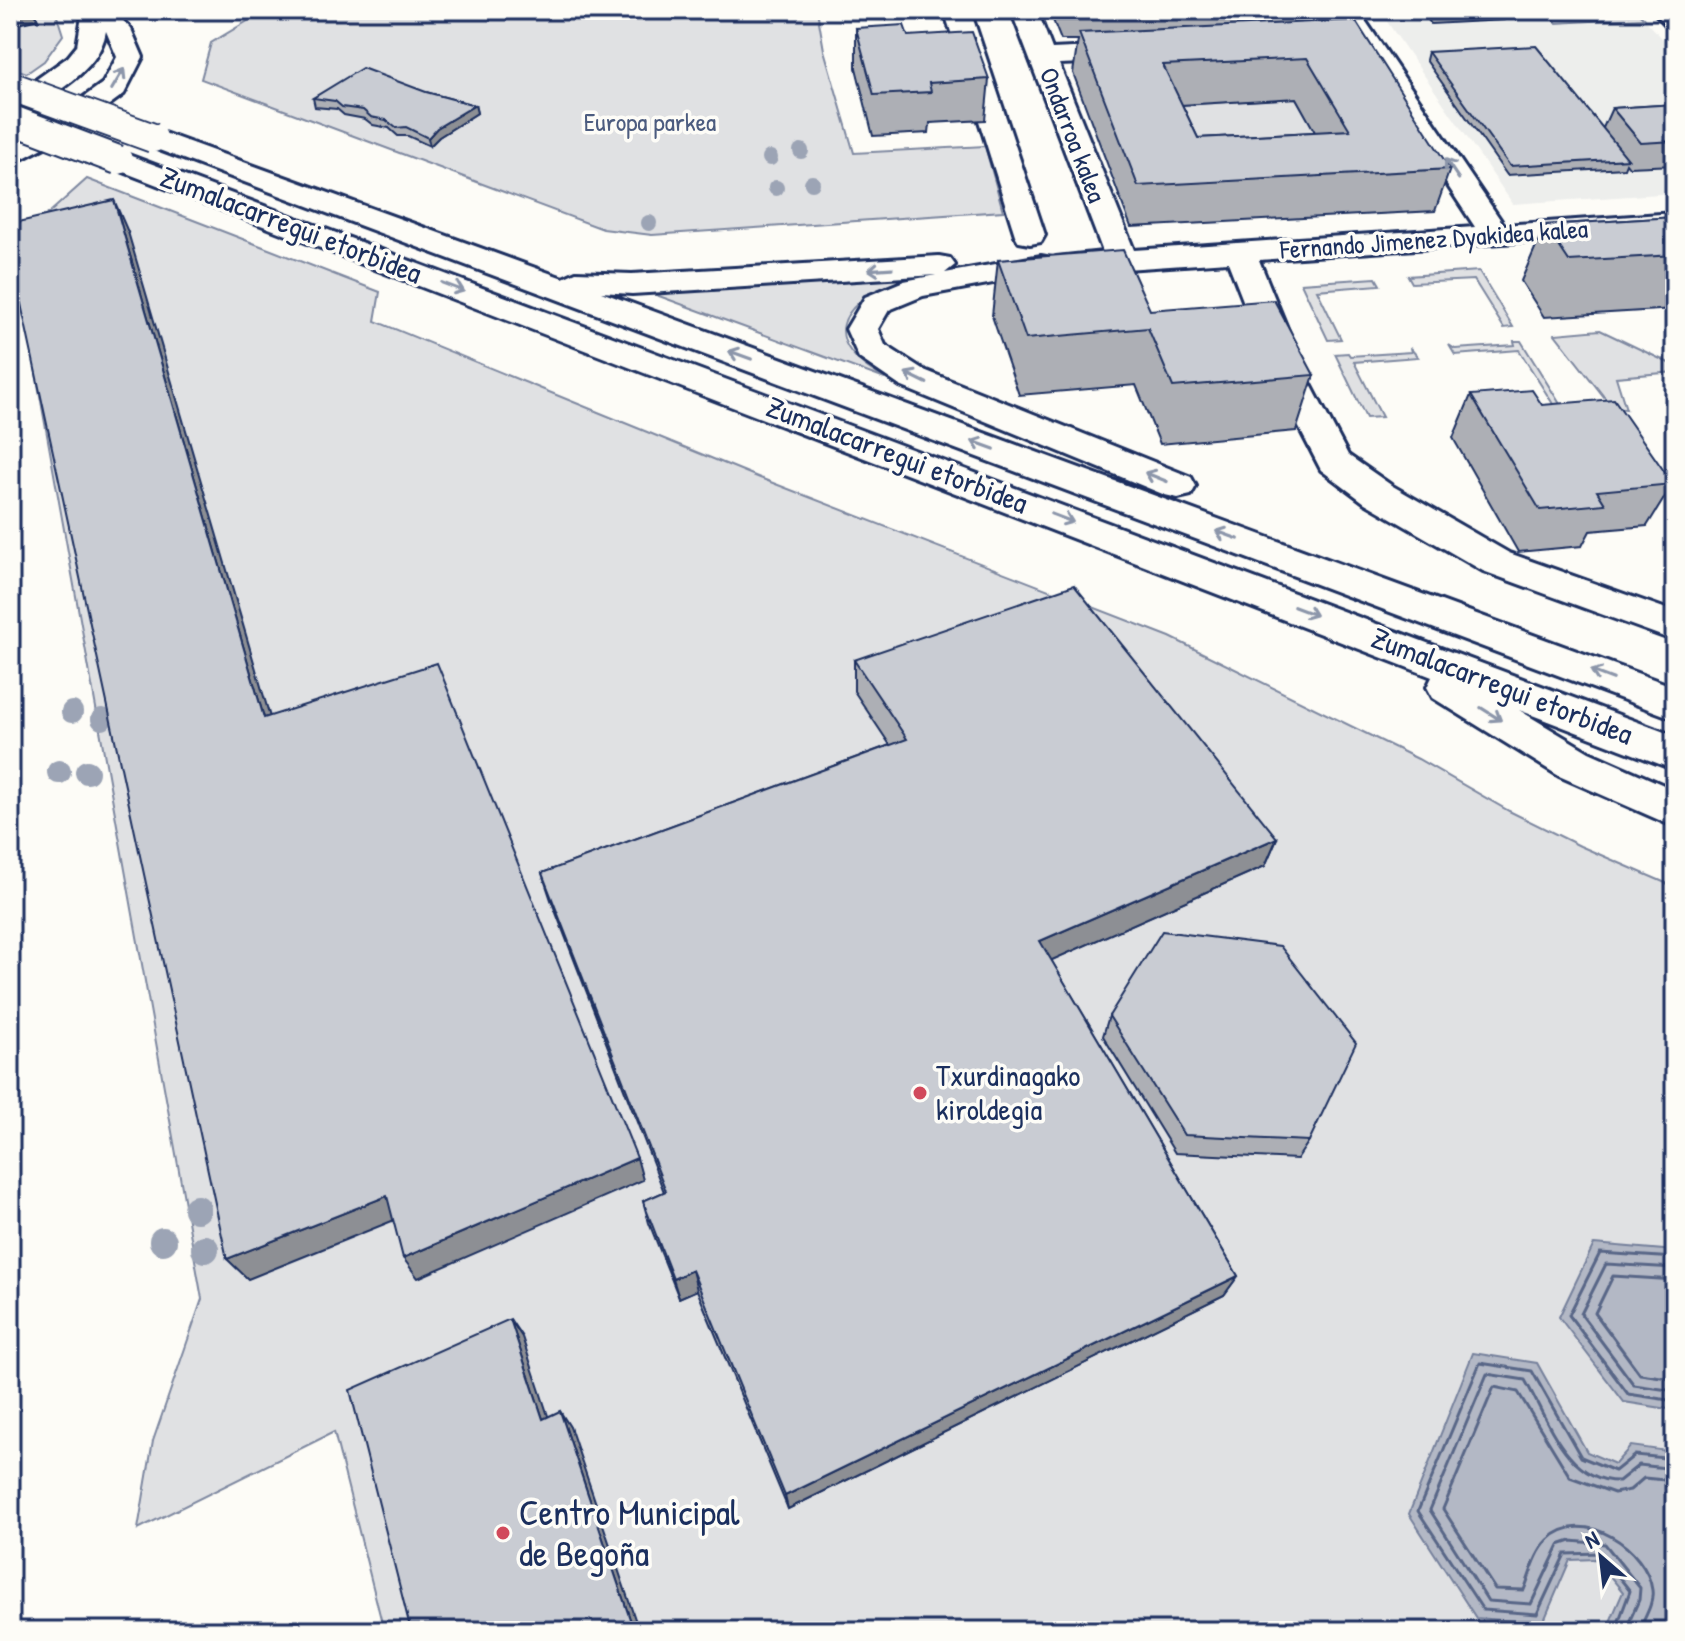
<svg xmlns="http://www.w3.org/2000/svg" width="1685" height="1641" font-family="'Patrick Hand',sans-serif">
<rect width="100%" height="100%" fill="#fdfcf7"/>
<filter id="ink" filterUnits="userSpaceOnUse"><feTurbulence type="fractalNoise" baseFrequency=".0125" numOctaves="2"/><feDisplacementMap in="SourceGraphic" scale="16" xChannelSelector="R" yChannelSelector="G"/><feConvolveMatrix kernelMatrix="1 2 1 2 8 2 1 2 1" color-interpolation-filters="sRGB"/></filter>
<g filter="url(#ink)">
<!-- built -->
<path fill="#edeeec" d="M1379,10H1636L1675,52V193L1513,204Z"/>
<!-- green -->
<g fill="#e0e1e3" stroke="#7e88a0" stroke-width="2">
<path d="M10,10H55L63,35L44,61L27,73L10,67Z"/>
<path d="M266,10H817L824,50L854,153L985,146L1003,211L652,235L603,229L201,79L211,43Z"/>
<path d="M1547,10H1636L1644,18L1557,23Z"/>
<path d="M1296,98L1338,171L1190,180L1156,106Z"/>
<path d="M87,179L380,292L375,321L760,478L1170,637L1418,759L1509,811L1580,846L1675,887V1631H384L334,1432L138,1529L153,1441L202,1299L13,245Z"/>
<path d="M1479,271L1513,327L1504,328L1474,280L1412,283L1408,276Z"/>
<path d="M910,274L911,279C880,284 822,313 851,352C860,364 873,371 885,379L648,292Z"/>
<path d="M1376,278L1380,285L1317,290L1341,339L1328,340L1301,283Z"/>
<path d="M1600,330L1675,366V372L1616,377L1626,409L1612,407L1555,334Z"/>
<path d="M1514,341H1521L1560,404H1553L1519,350L1455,355L1449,345L1455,349L1515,345Z"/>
<path d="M1410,348L1418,357L1354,362L1382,417L1366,418L1335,354L1348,353L1350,356L1411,352Z"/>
</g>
<!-- water -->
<g fill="#b3b8c5" stroke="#76819c" stroke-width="2">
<path d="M1594,1244L1675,1251V1410L1624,1402L1559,1317Z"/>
<path d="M1473,1353L1537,1363L1587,1452L1615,1464L1631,1446L1675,1452V1631H1606L1623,1592L1596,1559L1570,1560L1543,1623L1476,1618L1409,1514Z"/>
</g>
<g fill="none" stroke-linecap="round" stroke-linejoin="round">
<!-- shore -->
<g stroke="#586687" stroke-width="3">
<path d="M1675,1258L1600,1253L1569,1315L1628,1394L1675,1401"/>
<path d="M1675,1268L1606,1264L1581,1314L1634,1385L1675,1391"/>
<path d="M1675,1280L1613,1276L1595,1313L1640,1374L1675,1379"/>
<path d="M1615,1631L1630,1591L1600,1553L1565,1554L1537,1614L1483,1610L1418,1511L1480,1363L1532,1371L1581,1457L1615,1471L1635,1455L1675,1459"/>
<path d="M1625,1631L1639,1600L1640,1588L1605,1544L1571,1541L1559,1545L1531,1604L1488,1601L1430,1510L1487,1374L1525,1380C1547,1418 1567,1482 1619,1481L1639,1465L1675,1469"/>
<path d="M1639,1631C1644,1618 1654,1604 1652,1590C1647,1549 1583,1505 1548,1540C1535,1553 1531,1573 1524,1590L1495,1589L1443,1509L1494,1387L1518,1392L1570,1477L1614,1493L1630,1490L1644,1478L1675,1481"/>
</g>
<!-- minor casing -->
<g stroke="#1b2f5e" stroke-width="6">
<g id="minor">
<path d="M83,10H113L131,29L143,57L124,94L68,135L10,165V144L48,123L103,83L117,57L106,31C99,73 51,94 20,117L10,119V98L68,57L77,46Z"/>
<path d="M944,10H970L1045,235L1041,242L1030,244L1019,242L1015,235Z"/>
<path d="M1011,10H1037L1052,49L1136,45L1145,47L1149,53L1145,59L1136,61L1059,64L1134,250L1475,227L1332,10H1358L1504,225L1675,213V231L1259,260L1307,377L1348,455L1391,485L1509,553L1675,612V641L1483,571L1365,503L1321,470L1273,377L1228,262L1067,273L1056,271L1051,264L1056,257L1103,252Z"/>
<path d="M1652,10H1675V28L1666,25Z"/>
</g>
</g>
<!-- major casing -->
<g stroke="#1b2f5e" stroke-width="6">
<g id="major">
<path d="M153,129L563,278L576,272L632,274L939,256L950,258L955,265L945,273L1041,256L1052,258L1057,265L1052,272L923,296L889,310L878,329L885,345L924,370L1191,477L1196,486L1191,495L1178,498L1165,495L900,386L859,358L846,329L865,297L904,281L936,275L632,294L601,292L1675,687V719L143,144L139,138L143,132Z"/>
<path d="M118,151L1675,736V770L1519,710L1589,752L1675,790V827L1559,776L1433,698L1427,687L1432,677L108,166L103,160L108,154Z"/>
</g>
</g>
<!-- minor -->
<use href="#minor" fill="#fdfcf7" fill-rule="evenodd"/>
<!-- major -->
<use href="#major" fill="#fdfcf7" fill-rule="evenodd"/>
<!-- major-bridge casing -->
<g stroke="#1b2f5e" stroke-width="32" stroke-linecap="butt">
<g id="major-bridge">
<path d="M10,86L153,138"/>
<path d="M10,119L118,160"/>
</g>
</g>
<!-- major-bridge -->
<use href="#major-bridge" stroke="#fdfcf7" stroke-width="28"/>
</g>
<!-- trees -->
<g fill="#9ca4b5">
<circle cx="801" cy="151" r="8"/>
<circle cx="770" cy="158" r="8"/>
<circle cx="812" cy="183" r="8"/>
<circle cx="776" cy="188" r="8"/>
<circle cx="649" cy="223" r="8"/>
<circle cx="72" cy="712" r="11"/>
<circle cx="102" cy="719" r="11"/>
<circle cx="59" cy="772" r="12"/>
<circle cx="87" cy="772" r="12"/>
<circle cx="197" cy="1209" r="14"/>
<circle cx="163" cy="1241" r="14"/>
<circle cx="205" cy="1249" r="14"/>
</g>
<!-- wall -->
<g fill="#adafb5" stroke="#1b2f5e" stroke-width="2" fill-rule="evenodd">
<path d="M1049,10H1326L1323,22L1450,169L1435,211L1131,227L1073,73L1078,40H1061ZM1296,98L1315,132L1198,138L1182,105Z"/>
<path d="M1421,10H1508L1504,20L1431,24Z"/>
<path d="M856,28L908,36L989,79L985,120L930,123L929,133L873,136L856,68Z"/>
<path d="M1428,52L1603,128L1612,108L1675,104V165L1629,167L1626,163L1624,168L1507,175L1426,60Z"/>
<path d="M426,92L475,105L477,113L439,137L430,146L408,136H398L389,128L373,125L365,119L344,115L337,109L315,107L313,98Z"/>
<path d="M1675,217V309L1544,317L1521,281L1545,225Z"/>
<path d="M998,260L1150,310L1314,375L1296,431L1160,444L1136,385L1019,395L992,316Z"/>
<path d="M1471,395L1542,405L1673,484L1647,526L1590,531L1582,546L1518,552L1453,438Z"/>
<path d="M854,660L1277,838L1265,866L1051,960L1238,1276L1224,1295L788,1509L697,1290L679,1298L649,1223L643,1201L664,1192L551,900L542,873L890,745L854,691Z"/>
<path d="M1109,1016L1309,1141L1297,1159L1175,1153L1103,1036Z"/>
</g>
<!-- shaded-wall -->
<g fill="#8d8f94" stroke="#1b2f5e" stroke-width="2">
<path d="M34,11L38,19L10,26V17Z"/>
<path d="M475,105L477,113L439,137L430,146L428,138L437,128Z"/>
<path d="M114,200L128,232L279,748L264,718Z"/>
<path d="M1277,838L1265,866L1034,968L1040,941Z"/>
<path d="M637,1158L643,1180L418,1278L403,1258Z"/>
<path d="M387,1196L402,1217L248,1279L227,1259Z"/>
<path d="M692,1270L697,1290L679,1298L673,1279Z"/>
<path d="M1238,1276L1224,1295L788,1509L785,1496Z"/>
<path d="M510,1319L522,1337L554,1434L543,1419Z"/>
<path d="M560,1411L570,1427L639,1631H634Z"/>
</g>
<!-- building -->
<g fill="#c9ccd3" stroke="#1b2f5e" stroke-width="2" fill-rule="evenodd">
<path d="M10,10H34V11L10,17Z"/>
<path d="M1355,20L1450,169L1138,186L1079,33ZM1307,58L1350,130L1198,138L1163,65Z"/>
<path d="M904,25L908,36L972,32L989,79L929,83L931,92L874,95L856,28Z"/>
<path d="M1536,46L1628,159L1510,166L1428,52Z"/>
<path d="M362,68L426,92L475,105L437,128L428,138L406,127L396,128L386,120L371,117L363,110L342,107L335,101L313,98Z"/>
<path d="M1675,104V141L1641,143L1612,108Z"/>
<path d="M114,200L264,718L437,663L637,1158L403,1258L387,1196L227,1259L10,253V224Z"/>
<path d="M1675,217V255L1569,261L1545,225Z"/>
<path d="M1123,250L1150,310L1274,300L1314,375L1173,387L1148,328L1026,339L998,260Z"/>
<path d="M1532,390L1542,405L1614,399L1673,484L1597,491L1605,504L1540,510L1471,395Z"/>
<path d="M1074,585L1277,838L1040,941L1238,1276L785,1496L692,1270L673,1279L643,1201L666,1191L542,873L907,739L854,660Z"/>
<path d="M1162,931L1280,946L1356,1043L1309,1141L1184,1135L1109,1016Z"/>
<path d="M510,1319L543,1419L560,1411L634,1631H411L350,1390Z"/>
</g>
<!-- one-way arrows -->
<defs><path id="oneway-shaft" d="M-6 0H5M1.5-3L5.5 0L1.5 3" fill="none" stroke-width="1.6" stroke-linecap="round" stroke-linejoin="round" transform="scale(2)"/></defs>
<g stroke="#8c96aa">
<use href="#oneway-shaft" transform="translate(118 79) rotate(-59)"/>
<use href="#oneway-shaft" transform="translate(1452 169) rotate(-124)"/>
<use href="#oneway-shaft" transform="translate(880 269) rotate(176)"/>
<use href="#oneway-shaft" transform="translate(453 287) rotate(21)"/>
<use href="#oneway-shaft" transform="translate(740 355) rotate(-160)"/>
<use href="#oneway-shaft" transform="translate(916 378) rotate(-154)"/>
<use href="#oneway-shaft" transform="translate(983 445) rotate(-160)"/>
<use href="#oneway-shaft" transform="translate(1156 477) rotate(-158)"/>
<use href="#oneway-shaft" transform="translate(1062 518) rotate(21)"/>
<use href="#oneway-shaft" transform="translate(1227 535) rotate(-160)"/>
<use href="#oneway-shaft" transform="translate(1305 611) rotate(21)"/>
<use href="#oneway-shaft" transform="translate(1602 675) rotate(-159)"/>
<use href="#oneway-shaft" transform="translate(1491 714) rotate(32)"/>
</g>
</g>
<!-- markers -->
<g fill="#d1495b" stroke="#fdfcf7" stroke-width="3">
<circle cx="920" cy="1093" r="8"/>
<circle cx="503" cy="1533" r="8"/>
</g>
<g text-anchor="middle" stroke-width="7" stroke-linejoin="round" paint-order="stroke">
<!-- far-park labels -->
<g font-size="26" fill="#4c5c7f" stroke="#fdfcf7">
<text x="650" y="131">Europa parkea</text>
</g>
<!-- far-street labels -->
<g font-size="26" fill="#1b2f5e" stroke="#fdfcf7">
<text transform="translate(1073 135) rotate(69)" y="9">Ondarroa kalea</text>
<text transform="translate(1434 239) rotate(-4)" y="9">Fernando Jimenez Dyakidea kalea</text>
</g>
<!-- street labels -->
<g font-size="30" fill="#1b2f5e" stroke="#fdfcf7">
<text transform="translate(291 225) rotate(21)" y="10">Zumalacarregui etorbidea</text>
<text transform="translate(897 455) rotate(21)" y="10">Zumalacarregui etorbidea</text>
<text transform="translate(1502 686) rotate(21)" y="10">Zumalacarregui etorbidea</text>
</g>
<!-- poi labels -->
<g font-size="30" fill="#1b2f5e" stroke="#fdfcf7" text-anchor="start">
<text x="936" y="1086">Txurdinagako<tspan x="936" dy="34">kiroldegia</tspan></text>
</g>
<!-- near-poi labels -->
<g font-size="36" fill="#1b2f5e" stroke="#fdfcf7" text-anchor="start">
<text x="519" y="1525">Centro Municipal<tspan x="519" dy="41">de Begoña</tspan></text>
</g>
</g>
<!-- margin -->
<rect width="1685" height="1641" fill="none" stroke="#fdfcf7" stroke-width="40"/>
<rect x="20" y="20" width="1645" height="1601" fill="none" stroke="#1b2f5e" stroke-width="3" filter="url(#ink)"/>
<!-- north arrow -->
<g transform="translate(1601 1557) rotate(332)" stroke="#fdfcf7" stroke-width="6" paint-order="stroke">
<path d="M0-6L14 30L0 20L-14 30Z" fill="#1b2f5e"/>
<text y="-12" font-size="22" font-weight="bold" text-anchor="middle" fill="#1b2f5e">N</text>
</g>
</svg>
